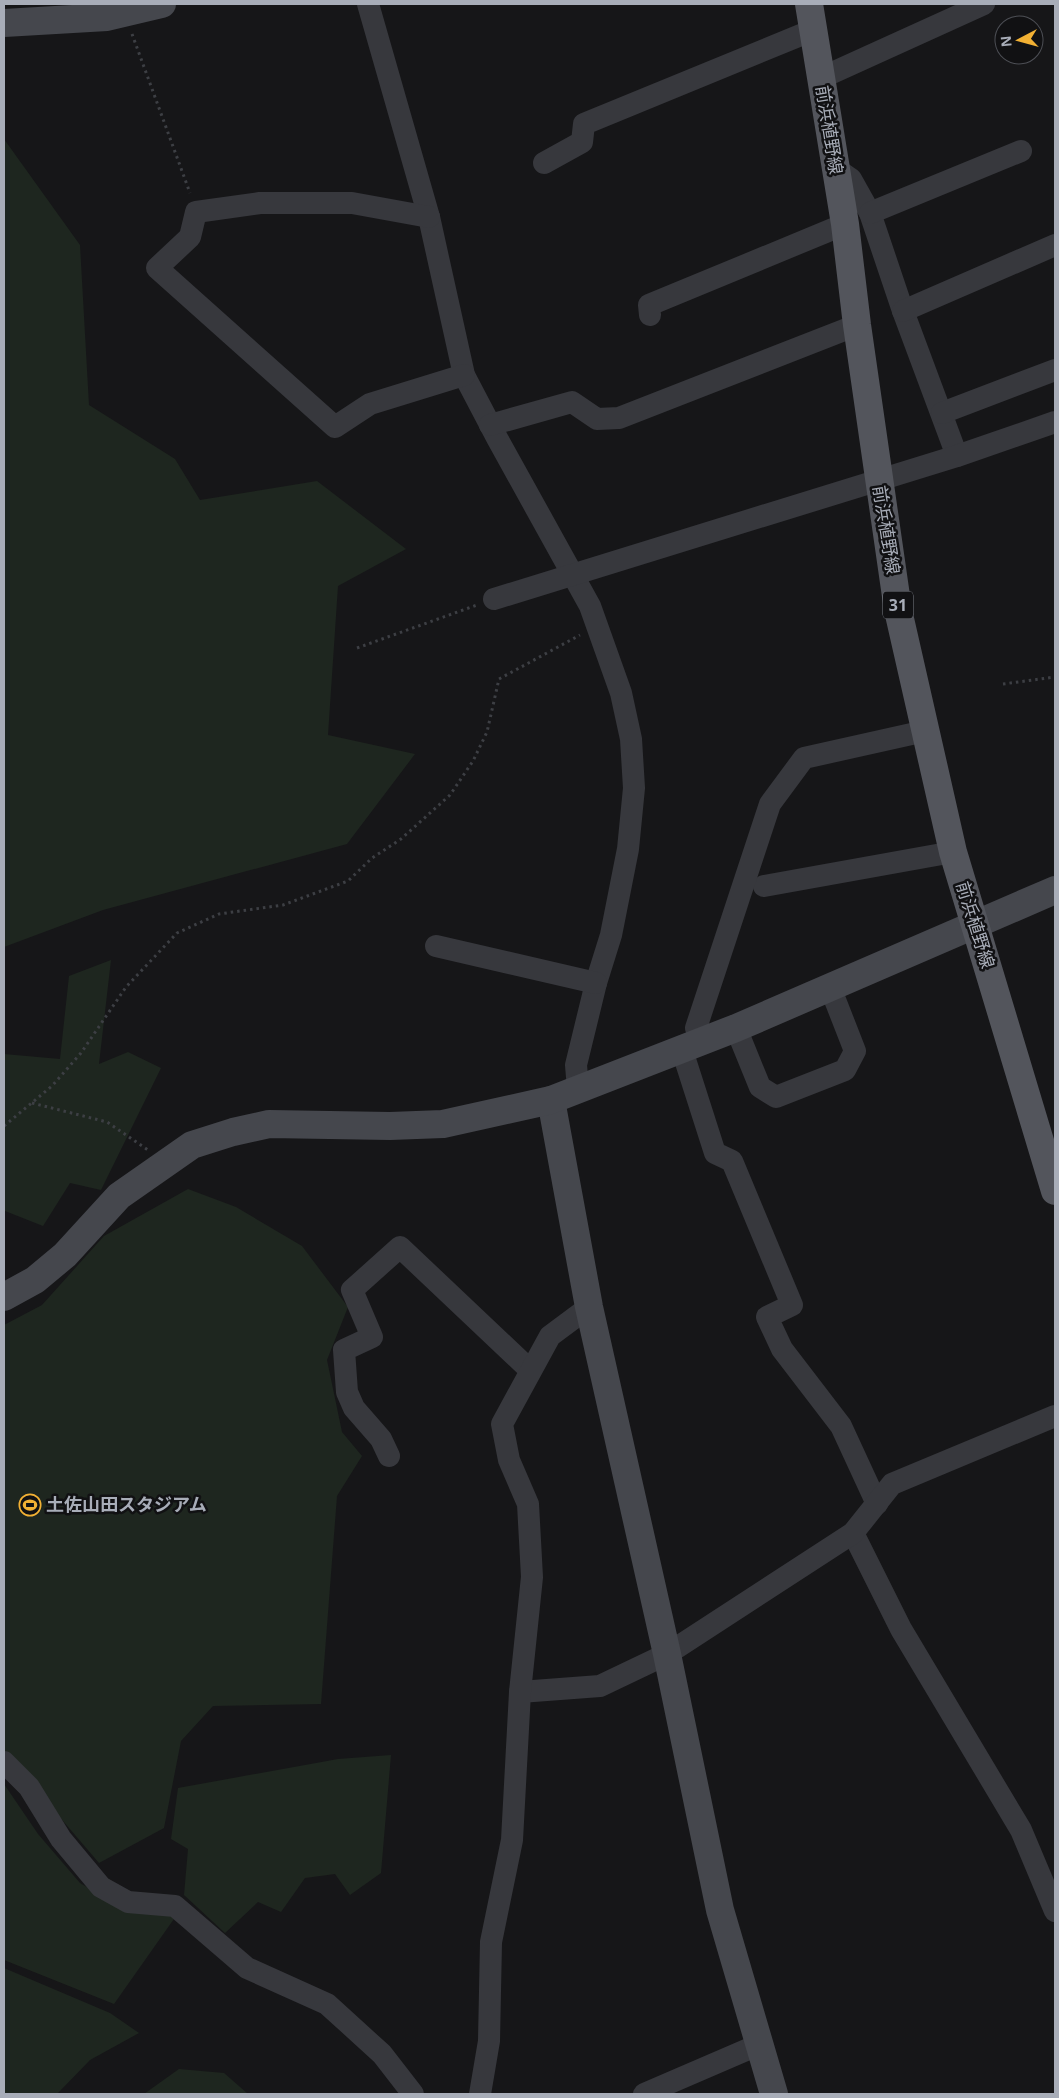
<svg xmlns="http://www.w3.org/2000/svg" width="1059" height="2098" font-family="'Noto Sans','Noto Sans JP',sans-serif">
<rect width="100%" height="100%" fill="#161618"/>
<!-- green -->
<g fill="#1e261f">
<path d="M4,139L80,245L89,405L175,459L200,500L317,481L406,549L338,586L328,735L415,754L347,844L103,910L4,947Z"/>
<path d="M111,960L99,1064L128,1052L161,1068L101,1190L70,1183L43,1226L5,1211L4,1214V1054L60,1059L69,976Z"/>
<path d="M188,1189L236,1207L302,1246L348,1307L327,1360L342,1432L362,1456L337,1496L321,1704L213,1706L181,1741L164,1828L99,1863L4,1752V1325L42,1305L104,1236Z"/>
<path d="M391,1755L381,1873L350,1895L335,1874L305,1878L281,1912L258,1902L225,1933L184,1895L188,1849L171,1839L178,1788L338,1759Z"/>
<path d="M4,1784L38,1834L80,1883L128,1912L176,1916L114,2004L4,1960Z"/>
<path d="M4,1968L110,2013L139,2033L90,2060L57,2094H4Z"/>
<path d="M179,2069L224,2073L248,2094H144Z"/>
</g>
<g fill="none" stroke-linecap="round" stroke-linejoin="round">
<!-- path -->
<g stroke="#3d3f44" stroke-width="3" stroke-dasharray="2.5 4" stroke-linecap="butt">
<path d="M132,34L190,193"/>
<path d="M357,648L477,605"/>
<path d="M1003,684L1055,677"/>
<path d="M32,1103L107,1122L148,1150"/>
<path d="M4,1126L52,1086L81,1053L126,987L177,933L219,914L283,905L348,881L372,858L401,839L450,795L473,761L487,732L499,679L580,635"/>
</g>
<!-- street -->
<g stroke="#37383d" stroke-width="22">
<path d="M368,4L429,217L464,375L497,438L590,606L621,693L631,739L634,788L628,849L611,935L596,983L576,1065L578,1089"/>
<path d="M821,78L984,4"/>
<path d="M544,163L582,142L584,124L813,30"/>
<path d="M835,168L851,179L870,213L903,311L957,456"/>
<path d="M870,213L1021,151"/>
<path d="M429,217L352,203H260L196,212L190,237L157,268L335,427L370,404L464,375"/>
<path d="M903,311L1055,245"/>
<path d="M650,315L649,305L845,224"/>
<path d="M942,413L1055,370"/>
<path d="M490,425L572,402L597,419L619,418L857,325"/>
<path d="M494,599L957,456L1055,422"/>
<path d="M764,886L953,852"/>
<path d="M436,946L596,983"/>
<path d="M736,1028L760,1087L776,1097L845,1070L855,1051L830,987"/>
<path d="M701,1041L696,1028L770,804L804,758L925,731"/>
<path d="M682,1050L715,1153L732,1161L792,1305L767,1317L782,1349L841,1426L877,1504"/>
<path d="M389,1456L381,1439L354,1408L347,1392L344,1350L372,1337L352,1290L400,1247L530,1370"/>
<path d="M853,1533L901,1629L1021,1830L1055,1911"/>
<path d="M520,1692L600,1686L667,1654L853,1533L892,1484L1055,1416"/>
<path d="M4,1762L29,1787L61,1839L101,1887L128,1902L175,1906L247,1968L327,2004L382,2054L413,2094"/>
<path d="M480,2094L489,2041L491,1942L512,1840L520,1692L532,1577L528,1504L509,1460L502,1424L550,1336L589,1307"/>
<path d="M644,2094L760,2044"/>
</g>
<!-- secondary -->
<g stroke="#45474d" stroke-width="28">
<path d="M4,23L107,17L162,4"/>
<path d="M551,1100L589,1307L667,1654L720,1910L774,2094"/>
<path d="M4,1297L35,1280L65,1255L119,1196L192,1145L233,1132L269,1124L390,1126L443,1124L551,1100L736,1028L1055,890"/>
</g>
<!-- primary -->
<path stroke="#53555c" stroke-width="28" d="M809,4L845,224L857,325L898,610L953,852L1055,1191"/>
</g>
<!-- icons -->
<defs>
<g id="stadium-ring" transform="scale(1.125)"><circle r="9.5" fill="#111113" stroke="#f2b134" stroke-width="1.5"/><path d="M0-5a6.5 5 0 1 0 0 10a6.5 5 0 1 0 0-10ZM-3.5-1.8h7v3.6h-7Z" fill="#f2b134"/></g>
</defs>
<g fill-rule="evenodd">
<use href="#stadium-ring" x="30" y="1505"/>
</g>
<g text-anchor="middle" stroke-width="5" stroke-linejoin="round" paint-order="stroke">
<!-- shield labels -->
<rect fill="#111113" stroke="#7b7e86" stroke-width="1" x="883" y="591.5" width="30" height="27" rx="4"/>
<g font-size="16" font-weight="bold" fill="#a8adb8">
<text x="898" y="611">31</text>
</g>
<!-- street labels -->
<g font-size="18" fill="#a8adb8" stroke="#111113">
<text transform="translate(829 130) rotate(81)" y="6">前浜植野線</text>
<text transform="translate(886 530) rotate(81)" y="6">前浜植野線</text>
<text transform="translate(975 925) rotate(73)" y="6">前浜植野線</text>
</g>
<!-- poi labels -->
<g font-size="18" font-weight="bold" fill="#a8adb8" stroke="#111113" text-anchor="start">
<text x="46" y="1511">土佐山田スタジアム</text>
</g>
</g>
<!-- border -->
<rect width="1059" height="2098" fill="none" stroke="#a8adb8" stroke-width="10"/>
<!-- north arrow -->
<g transform="translate(1019 40) rotate(264)"><circle r="24" fill="#111113" stroke="#4d4f55"/>
<path d="M0-4L9 19L0 12L-9 19Z" fill="#f2b134"/>
<text y="-8" font-size="14" font-weight="bold" text-anchor="middle" fill="#a8adb8">N</text>
</g>
</svg>
